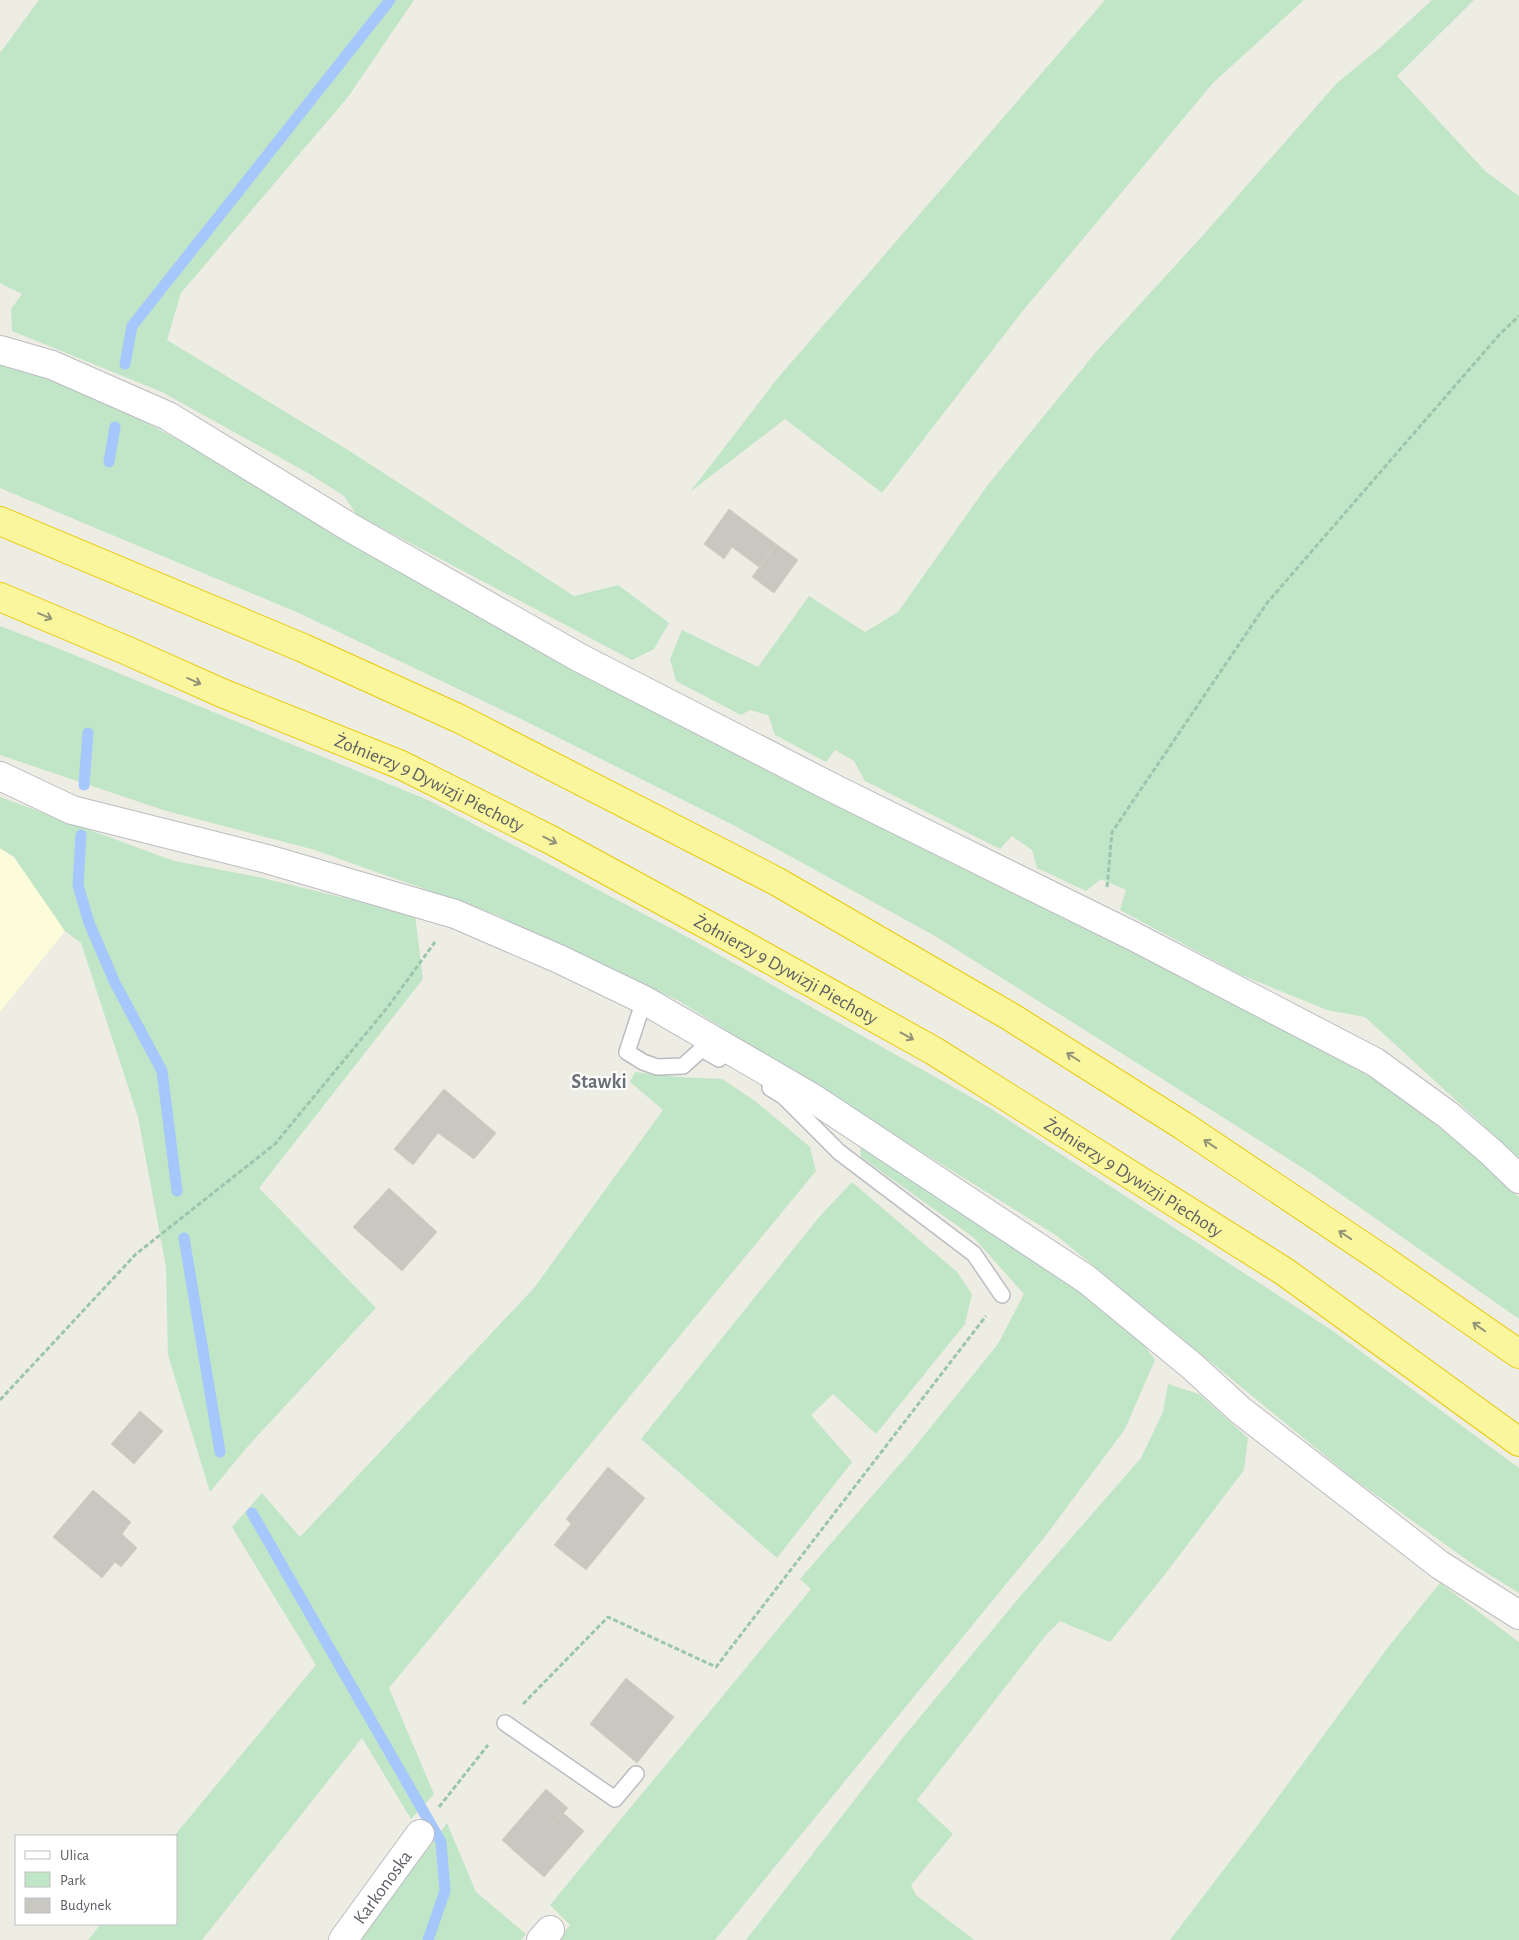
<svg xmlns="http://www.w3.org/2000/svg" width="1519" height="1940" font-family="'Alegreya Sans',sans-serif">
<rect width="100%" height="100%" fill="#eeede4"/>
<!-- commercial -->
<path fill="#fcfbda" d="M0,848L14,857L65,931L0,1012Z"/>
<!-- green -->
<g fill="#c1e5c7">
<path d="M39,0H414L348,97L181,293L167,340L348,450L574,596L618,585L669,623L654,649L632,660L357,515L344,496L308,473L162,392L12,331L11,309L22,294L0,283V53Z"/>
<path d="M1105,0H1304L1213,83L1021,313L882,493L785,419L690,492L777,379Z"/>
<path d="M1432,0H1474L1397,76L1486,172L1519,196V1158L1365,1017L1327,1010L1241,975L1120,910L1126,890L1101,879L1086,891L1037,868L1032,850L1012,836L1000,849L865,781L854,761L835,750L826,762L775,735L768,715L750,710L741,715L676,681L670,659L682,630L758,667L809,596L865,632L898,612L987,486L1096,352L1206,232L1336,84L1383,45Z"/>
<path d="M0,363L89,393L200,451L228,470L287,502L1357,1069L1383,1085L1468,1149L1519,1197V1319L1312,1174L1145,1068L935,936L735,826L523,720L301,614L0,488Z"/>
<path d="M0,626L62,650L428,800L691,939L990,1108L1333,1331L1519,1468V1593L1477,1567L1351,1477L1057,1236L679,1001L494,914L315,850L163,810L0,755Z"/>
<path d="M0,797L174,861L258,877L415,915L423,979L259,1188L376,1308L249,1445L210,1492L168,1355L166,1267L138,1117L81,943L65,931L14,857L0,848Z"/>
<path d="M635,1072L678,1077L722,1079L755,1101L810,1147L816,1171L389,1688L434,1794L411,1819L362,1738L202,1940H88L101,1924H176V1836H174L316,1665L232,1527L262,1493L300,1537L534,1288L663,1110L630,1082Z"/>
<path d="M860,1144L1064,1278L1135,1333L1155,1360L1125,1429L1047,1534L715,1940H557L570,1925L550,1905L811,1589L800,1579L913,1449L998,1344L1024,1294L973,1237L861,1157Z"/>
<path d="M852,1182L957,1272L972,1294L965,1324L876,1434L833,1394L811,1415L852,1462L777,1558L641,1439L820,1216Z"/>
<path d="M1168,1384L1199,1394L1248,1438L1244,1470L1163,1577L1110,1642L1060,1621L1046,1635L917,1800L953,1834L911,1885L916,1895L974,1940H746L900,1741L1023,1593L1141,1458L1163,1412Z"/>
<path d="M1440,1583L1519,1642V1940H1170L1257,1826L1389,1646Z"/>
<path d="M447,1823L476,1892L526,1934L521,1940H359Z"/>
</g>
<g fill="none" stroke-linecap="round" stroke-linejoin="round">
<!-- stream -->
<g stroke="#a6c7fc" stroke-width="11">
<path d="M125,364L132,326L390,0"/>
<path d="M109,462L115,427"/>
<path d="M84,785L88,733"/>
<path d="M81,835L78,885L89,923L115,983L162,1071L177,1191"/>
<path d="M184,1238L220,1452"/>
<path d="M252,1513L441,1842L445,1891L428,1940"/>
</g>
</g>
<!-- building -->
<g fill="#c9c8c0" stroke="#d2d0c2">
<path d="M729,509L776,544L759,567L732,547L724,559L704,544Z"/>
<path d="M776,544L798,560L774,593L752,577Z"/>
<path d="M444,1089L496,1133L474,1159L438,1133L413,1165L394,1149Z"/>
<path d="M389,1188L437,1232L402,1271L353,1227Z"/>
<path d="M140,1411L163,1431L134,1464L111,1444Z"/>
<path d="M608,1467L645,1498L586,1570L554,1545L571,1524L566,1519Z"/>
<path d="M93,1490L131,1522L122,1534L137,1548L121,1567L115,1562L102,1578L53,1537Z"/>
<path d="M626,1678L674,1717L637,1763L590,1724Z"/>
<path d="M546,1789L568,1808L523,1859L502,1840Z"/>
<path d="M563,1813L584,1831L544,1877L523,1859Z"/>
</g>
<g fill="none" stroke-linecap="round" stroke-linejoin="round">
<!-- service casing -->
<g stroke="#bbbcc2" stroke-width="18">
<g id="service">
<path d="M644,1000L627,1052L643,1062L657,1067L683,1066L702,1049L719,1059"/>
<path d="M770,1088L783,1096L839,1152L974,1254L1002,1295"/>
<path d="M505,1723L615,1799L636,1774"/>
</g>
</g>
<!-- minor casing -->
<g stroke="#bbbcc2" stroke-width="30">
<g id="minor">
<path d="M0,350L52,365L168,416L351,528L580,658L837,790L1135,937L1375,1062L1448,1115L1491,1152L1519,1179"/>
<path d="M0,776L72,810L267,859L455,914L559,959L644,1000L811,1097L1086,1279L1192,1366L1240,1410L1440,1565L1519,1615"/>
<path id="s1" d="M343,1940L420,1834"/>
<path d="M541,1940L550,1930"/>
</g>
</g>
<!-- trunk casing -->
<g stroke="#e9ca09" stroke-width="30">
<g id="trunk">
<path d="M0,521L303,648L460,719L776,881L1011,1017L1182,1125L1385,1261L1519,1354"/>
<path id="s2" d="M0,597L128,651L222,693L401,765L551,840L733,939L934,1051L1285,1272L1519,1442"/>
</g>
</g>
<!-- path -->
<g stroke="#9bc5ae" stroke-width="3" stroke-dasharray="5 2.5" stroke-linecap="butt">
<path d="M1107,887L1112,832L1267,603L1499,335L1519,316"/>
<path d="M0,1400L136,1254L275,1144L387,1008L435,942"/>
<path d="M523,1704L608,1617L716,1667L986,1316"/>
<path d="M439,1807L488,1745"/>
</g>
<!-- service -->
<use href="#service" stroke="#fff" stroke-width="15"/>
<!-- minor -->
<use href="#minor" stroke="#fff" stroke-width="28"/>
<!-- trunk -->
<use href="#trunk" stroke="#faf69e" stroke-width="28"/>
</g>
<!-- one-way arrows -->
<defs><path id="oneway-shaft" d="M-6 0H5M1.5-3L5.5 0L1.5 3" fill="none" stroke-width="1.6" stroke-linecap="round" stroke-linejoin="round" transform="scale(1.25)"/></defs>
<g stroke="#939378">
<use href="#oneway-shaft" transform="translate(45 616) rotate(23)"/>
<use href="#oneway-shaft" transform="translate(194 681) rotate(24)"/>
<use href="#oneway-shaft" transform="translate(550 840) rotate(27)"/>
<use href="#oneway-shaft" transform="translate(907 1036) rotate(29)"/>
<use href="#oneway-shaft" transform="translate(1073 1057) rotate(-148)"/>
<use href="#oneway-shaft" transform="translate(1210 1144) rotate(-146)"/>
<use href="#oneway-shaft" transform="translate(1345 1235) rotate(-146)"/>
<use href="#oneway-shaft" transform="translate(1479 1327) rotate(-145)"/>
</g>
<g text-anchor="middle" stroke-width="4" stroke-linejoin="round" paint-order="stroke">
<!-- street labels -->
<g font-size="19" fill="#5c5e64" stroke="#fff">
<text dy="7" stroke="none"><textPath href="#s2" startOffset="468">Żołnierzy 9 Dywizji Piechoty</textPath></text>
<text dy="7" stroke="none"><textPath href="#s2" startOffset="871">Żołnierzy 9 Dywizji Piechoty</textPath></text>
<text dy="7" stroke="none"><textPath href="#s2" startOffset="1276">Żołnierzy 9 Dywizji Piechoty</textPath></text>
<text dy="7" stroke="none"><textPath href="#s1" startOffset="66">Karkonoska</textPath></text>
</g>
<!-- neighbourhood labels -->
<g font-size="20" font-weight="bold" fill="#6d7076" stroke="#fff">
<text x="599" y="1088">Stawki</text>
</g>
</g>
<!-- legend -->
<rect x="15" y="1835" width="162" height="90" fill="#ffffff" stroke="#bebfc1"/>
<rect x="25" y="1851" width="25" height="8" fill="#ffffff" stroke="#bebfc1"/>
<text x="60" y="1860" font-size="15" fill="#5c5e64">Ulica</text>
<rect x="25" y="1872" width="25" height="15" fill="#c1e5c7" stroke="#bebfc1"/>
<text x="60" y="1885" font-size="15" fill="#5c5e64">Park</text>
<rect x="25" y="1898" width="25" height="15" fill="#c9c8c0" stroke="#bebfc1"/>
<text x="60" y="1910" font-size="15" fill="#5c5e64">Budynek</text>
</svg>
